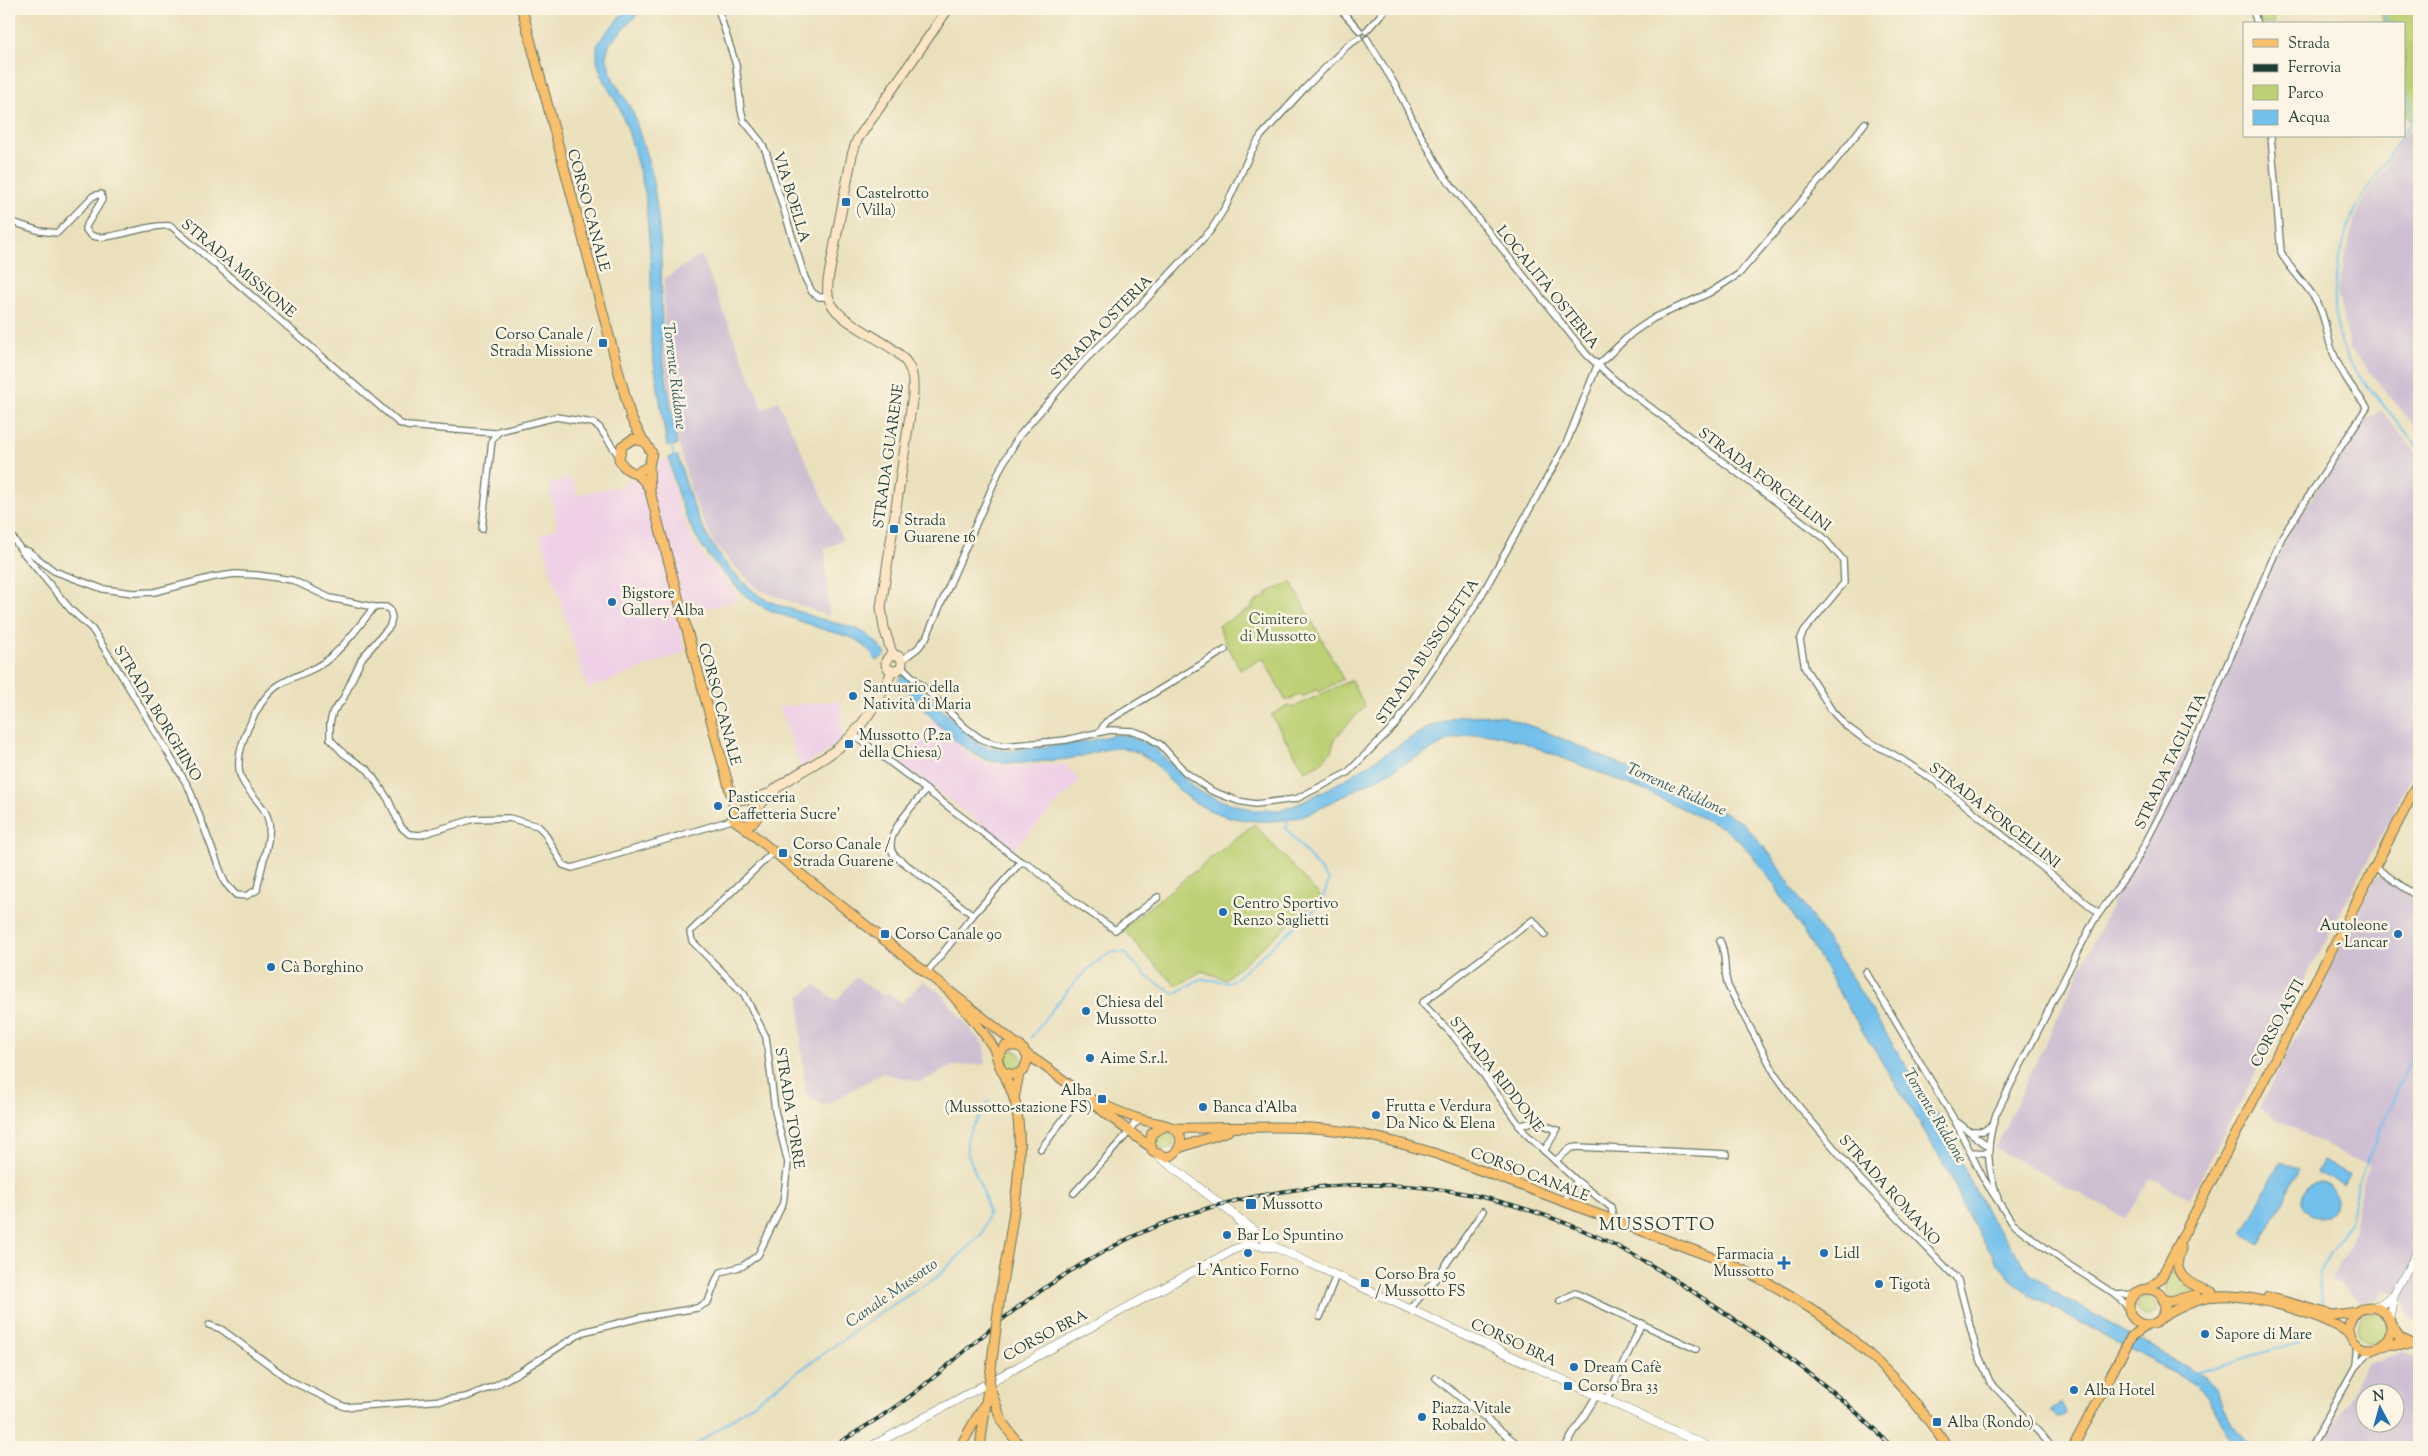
<svg xmlns="http://www.w3.org/2000/svg" width="2428" height="1456" font-family="'Sorts Mill Goudy',serif">
<rect width="100%" height="100%" fill="#fcf5e5"/>
<filter id="ink" filterUnits="userSpaceOnUse"><feTurbulence type="fractalNoise" baseFrequency=".02" numOctaves="2"/><feDisplacementMap in="SourceGraphic" scale="10" xChannelSelector="R" yChannelSelector="G"/><feConvolveMatrix kernelMatrix="1 2 1 2 8 2 1 2 1" color-interpolation-filters="sRGB"/></filter>
<filter id="wash" filterUnits="userSpaceOnUse"><feTurbulence type="fractalNoise" baseFrequency=".0096" numOctaves="4" result="noise"/><feDisplacementMap in="SourceGraphic" scale="20" xChannelSelector="R" yChannelSelector="G"/><feGaussianBlur stdDeviation="1.12" result="paint"/><feColorMatrix in="noise" values="0 0 0 0 0 0 0 0 0 0 0 0 0 0 0 0 0 1.4 0 .05"/><feComposite in="paint" operator="in"/></filter>
<g filter="url(#wash)">
<rect width="100%" height="100%" fill="#eae0bc"/>
<!-- built -->
<g fill="#efd0e6">
<path d="M667,459L676,501L692,539L705,558L734,589L738,600L677,616L685,652L587,689L540,534L557,528L549,484L567,478L574,481L577,495L609,488L621,487L624,483L636,477L653,474L660,460Z"/>
<path d="M841,700L842,742L801,768L779,707Z"/>
<path d="M933,720L969,754L983,762L1013,766L1064,764L1080,780L1014,849L901,764Z"/>
</g>
<!-- industrial -->
<g fill="#cdbed2" fill-rule="evenodd">
<path d="M2419,121V430L2416,428L2350,348L2337,290L2355,216L2402,139Z"/>
<path d="M701,255L763,409L778,401L843,540L825,549L829,616L762,591L754,586L715,546L691,493L677,436L664,352V279Z"/>
<path d="M2381,410L2419,457V763L2190,1198L2151,1178L2125,1218L1995,1148L2288,535L2359,424Z"/>
<path d="M2377,875L2419,903V1323L2412,1320L2405,1311L2402,1299L2385,1292L2377,1299L2366,1302L2357,1298L2332,1279L2351,1242L2364,1178L2370,1165L2357,1162L2259,1109Z"/>
<path d="M856,977L884,997L889,992L902,1003L924,980L944,997L985,1047V1064L952,1066L920,1082L882,1073L824,1106L806,1093L801,1048L800,996L815,985L836,1001Z"/>
<path d="M2403,1352L2419,1358V1447H2323L2367,1364ZM2366,1394H2396V1424H2366Z"/>
</g>
<!-- green -->
<g fill="#bdd074" stroke="#6e8654">
<path d="M2257,9H2271L2275,24H2261Z"/>
<path d="M2379,9H2418L2419,121L2407,118L2404,99V24H2385Z"/>
<path d="M1291,582L1343,679L1319,692L1317,689L1303,697L1299,695L1286,701L1263,658L1240,670L1218,626L1252,608V604L1268,595L1266,593Z"/>
<path d="M1351,680L1365,706L1335,738L1331,752L1319,764L1305,771L1271,715L1288,706L1292,708Z"/>
<path d="M1254,824L1321,897L1225,979L1202,971L1177,986L1146,956L1123,928Z"/>
<circle cx="1012" cy="1060" r="10"/>
<circle cx="1165" cy="1141" r="9"/>
<path d="M2177,1272L2199,1290L2172,1298C2165,1289 2165,1285 2171,1274Z"/>
<circle cx="2147" cy="1307" r="10"/>
<circle cx="2372" cy="1328" r="15"/>
</g>
<!-- water -->
<g fill="#72c0ec" stroke="#487e90">
<path d="M627,9H642L609,45L606,56L613,79L633,112L651,170L658,214L661,251L662,352L677,445L667,446L651,343V264L645,192L628,130L618,105L603,80L597,61V46L603,36Z"/>
<path d="M678,456C691,505 704,544 741,580C748,586 756,594 765,599C781,607 801,612 818,618C852,629 863,624 886,654L877,661C858,632 845,638 816,627C796,619 771,613 753,601C743,595 736,586 728,578C694,544 677,504 669,457Z"/>
<path d="M904,674L980,745L1005,751L1079,743L1113,735H1126L1154,747L1196,790L1219,800L1255,810H1282L1305,801L1344,780L1428,727L1460,716L1499,715L1542,730L1706,802L1743,823L1770,854L1844,966L1938,1117L1988,1215L2031,1274L2054,1292L2174,1359L2204,1378L2215,1388L2232,1424L2251,1447H2237L2230,1440L2208,1398L2194,1384L2032,1296L2013,1282L1996,1261L1966,1212L1952,1179L1918,1120L1863,1032L1800,926L1770,879L1741,842L1723,828L1650,793L1520,741L1492,734L1469,735L1450,740L1307,815C1265,828 1211,821 1179,790C1164,775 1154,758 1134,751C1114,744 1097,752 1079,757C1065,760 1051,760 1037,762C1022,763 1003,765 988,760C956,750 922,706 898,681Z"/>
<path d="M2281,1161L2299,1170L2260,1244L2243,1235Z"/>
<path d="M2323,1161L2349,1174L2343,1185L2317,1172Z"/>
<circle cx="2319" cy="1200" r="17"/>
<path d="M2061,1402L2066,1412L2064,1416L2058,1417L2051,1411Z"/>
</g>
<g fill="none" stroke-linecap="round" stroke-linejoin="round">
<!-- stream -->
<g stroke="#72c0ec" stroke-width="2">
<path d="M2382,9L2389,24"/>
<path d="M2404,87C2412,107 2418,114 2404,133"/>
<path d="M2402,136C2387,160 2360,196 2350,221C2332,268 2327,320 2351,366L2419,448"/>
<path d="M671,443L674,458"/>
<path d="M1031,1038C1050,1011 1084,966 1112,952H1124L1147,977L1175,994L1200,979L1231,982L1321,904L1329,881L1286,828L1289,818"/>
<path d="M2322,1301L2319,1273L2350,1221L2359,1180L2419,1039"/>
<path d="M2195,1373L2298,1342L2310,1334"/>
<path d="M693,1447L880,1313L937,1277L982,1234L988,1214L986,1200L967,1152V1140L970,1131L989,1101"/>
</g>
</g>
</g>
<g filter="url(#ink)">
<g fill="none" stroke-linecap="round" stroke-linejoin="round">
<!-- minor casing -->
<g stroke="#667664" stroke-width="8">
<g id="minor">
<path d="M718,9L736,65L741,110L744,121L761,142L766,152L805,278L812,292L819,297H828"/>
<path d="M1340,9L1360,31"/>
<path d="M2253,9L2257,24"/>
<path d="M1366,31L1386,9"/>
<path d="M1367,39L1397,88L1416,127L1444,176L1587,355L1618,383L1823,537L1843,560L1844,583L1804,631L1800,640L1805,668L1832,711L1845,725L1864,739L1898,757L1939,784L2099,913"/>
<path d="M9,221L40,231L57,233L93,196L101,194L102,200L85,228C87,231 89,235 93,236C107,242 149,223 171,226L399,423L407,426L495,433"/>
<path d="M482,529L492,440L499,431L556,417L593,423L599,427L619,456"/>
<path d="M9,532L21,550L71,610L92,629L122,676L189,788L225,883L236,895L246,896L257,890C259,874 272,836 269,823C266,802 240,790 239,768C237,745 259,697 279,685C294,675 312,672 326,661C344,647 360,625 374,607H386L390,610L392,617L390,626L362,658L342,701L333,711L330,723V739L344,754L368,770L388,799L401,827L409,834L420,835L474,819L509,818L538,826L544,832L563,865L572,868L735,819"/>
<path d="M21,550L28,551L54,571L103,589L133,593L154,592L214,577L235,574L257,575L292,580L330,598L374,607"/>
<path d="M902,660L918,648L926,638L1001,467L1019,436L1084,361L1139,307L1211,230L1226,206L1251,152L1261,136L1305,88L1347,46L1359,38"/>
<path d="M902,667L966,728L981,739L994,744L1004,746L1066,740L1110,730L1133,731L1145,735L1161,745L1185,772L1212,791L1238,801L1255,804L1296,799L1347,773L1396,724L1476,605L1566,444L1597,366L1632,333L1654,318L1709,293L1739,274L1830,168L1865,123"/>
<path d="M1101,730L1106,722L1225,650"/>
<path d="M853,734L1021,862L1028,864L1075,902L1115,930L1158,897"/>
<path d="M926,790C914,805 879,838 895,856L973,915"/>
<path d="M2375,867L2419,898"/>
<path d="M1545,935L1533,920L1422,1003L1451,1033L1473,1060L1525,1133L1577,1181L1611,1207L1614,1221"/>
<path d="M1720,941C1727,954 1723,971 1728,986L1775,1074L1796,1103L1862,1181L1958,1280L1976,1349L1990,1382L2053,1447"/>
<path d="M1866,972L1955,1121L1983,1178L2013,1224L2069,1265L2116,1295L2129,1308"/>
<path d="M926,974L973,915L1021,862"/>
<path d="M1957,1122L1988,1146"/>
<path d="M1519,1126L1534,1121L1557,1130L1544,1151"/>
<path d="M1969,1131H1984L1993,1124"/>
<path d="M1041,1149L1082,1094"/>
<path d="M1971,1152L1988,1153"/>
<path d="M1555,1161L1571,1148L1578,1147L1727,1154"/>
<path d="M1074,1193L1129,1132L1134,1124L1141,1120"/>
<path d="M1998,1199C1987,1166 1985,1147 1996,1114L2093,922L2135,863L2175,786L2282,537L2367,407C2352,388 2339,370 2331,347C2326,332 2325,316 2317,302C2307,284 2290,271 2281,252L2271,136"/>
<path d="M1564,1201L1577,1181"/>
<path d="M2116,1295L2134,1294"/>
<path d="M1560,1301L1575,1293L1696,1349"/>
<path d="M1410,1309L1438,1276L1483,1211"/>
<path d="M1320,1317L1336,1275"/>
<path d="M209,1325L221,1329L291,1381L345,1407L445,1400L466,1397L494,1386L521,1371L583,1332L643,1317L697,1308L708,1302L717,1278L721,1272L743,1266L758,1255L783,1203L788,1163L775,1111L766,1037L744,994L692,941L690,932L773,852"/>
<path d="M2356,1365L2358,1345"/>
<path d="M1436,1378L1521,1447"/>
<path d="M1607,1399L1642,1323"/>
<path d="M1565,1447L1597,1395"/>
<path d="M2311,1447L2355,1367L2372,1349"/>
</g>
</g>
<!-- tertiary casing -->
<g stroke="#667664" stroke-width="9">
<g id="tertiary">
<path d="M1157,1155L1273,1245"/>
<path d="M1237,1217L1244,1229L1245,1240L1248,1244L1277,1248L1709,1447"/>
<path d="M2370,1308L2384,1303L2393,1296"/>
<path d="M2389,1319L2394,1294L2419,1249"/>
<path d="M870,1447L1235,1249L1250,1244"/>
</g>
</g>
<!-- secondary casing -->
<g stroke="#667664" stroke-width="11">
<g id="secondary">
<circle cx="894" cy="663" r="8"/>
<path d="M893,656L884,628L881,607L913,395C913,385 914,374 908,365C894,339 833,325 828,295C827,290 828,285 828,280L852,155L857,140L948,9"/>
<path d="M749,800L768,794"/>
<path d="M758,810C767,786 816,766 837,749C861,730 881,699 892,671"/>
</g>
</g>
<!-- primary casing -->
<g stroke="#667664" stroke-width="11">
<g id="primary">
<path d="M522,9L631,418L643,440"/>
<path d="M649,466L650,492L734,806"/>
<path d="M636,473L649,466L652,453L645,442L633,439L622,446L619,459C625,474 639,470 648,487"/>
<circle cx="745" cy="812" r="13"/>
<path d="M739,823L797,871L1024,1050L1028,1058L1024,1070L1015,1075L1003,1072C997,1065 998,1055 993,1047C981,1027 964,1009 949,991"/>
<path d="M1026,1054C1070,1081 1108,1118 1151,1147"/>
<path d="M997,1058L1005,1046H1020"/>
<path d="M1088,1098C1106,1106 1124,1115 1143,1120C1152,1123 1165,1123 1173,1128C1187,1136 1180,1154 1167,1157L1153,1152L1150,1142L1152,1133L1165,1126"/>
<path d="M1014,1099L1019,1074"/>
<path d="M1173,1128C1219,1129 1264,1125 1310,1128C1355,1130 1397,1142 1440,1155L1725,1262C1816,1301 1893,1363 1947,1447"/>
<path d="M1179,1148L1228,1131"/>
<path d="M2181,1249C2169,1275 2191,1286 2212,1292"/>
<path d="M2149,1289L2161,1278L2419,782"/>
<circle cx="2147" cy="1307" r="18"/>
<path d="M1000,1296C1009,1238 1028,1158 1015,1101C1012,1091 1007,1081 1003,1072"/>
<path d="M2268,1297L2333,1315L2357,1312"/>
<path d="M2163,1299L2170,1301L2196,1295"/>
<circle cx="2370" cy="1328" r="21"/>
<path d="M2161,1318C2179,1307 2197,1298 2218,1296C2250,1293 2325,1315 2350,1334"/>
<path d="M2391,1325L2400,1338L2419,1347"/>
<path d="M2381,1346L2390,1344L2410,1345"/>
<path d="M989,1385L1002,1422L1021,1447"/>
<path d="M960,1447L984,1405"/>
<path d="M980,1447L988,1388"/>
<path d="M2073,1447L2131,1337L2147,1325"/>
</g>
</g>
<!-- minor -->
<use href="#minor" stroke="#fff" stroke-width="5.5"/>
<!-- tertiary -->
<use href="#tertiary" stroke="#fff" stroke-width="8"/>
<!-- secondary -->
<use href="#secondary" stroke="#fce5c4" stroke-width="9"/>
<!-- primary -->
<use href="#primary" stroke="#f8bf6c" stroke-width="9"/>
<!-- rail casing -->
<g stroke="#1f3d34" stroke-width="4">
<path id="rail" d="M832,1447C863,1428 895,1409 923,1386C954,1362 981,1335 1012,1312C1044,1287 1078,1265 1114,1246C1215,1193 1339,1174 1451,1191C1495,1198 1539,1212 1580,1229C1634,1251 1683,1285 1732,1318C1791,1358 1843,1396 1892,1447"/>
</g>
<!-- rail -->
<use href="#rail" stroke="#fcf5e5" stroke-width="2" stroke-dasharray="5.5" stroke-linecap="butt"/>
<!-- primary-bridge casing -->
<g stroke="#667664" stroke-width="11" stroke-linecap="butt">
<path id="primary-bridge" d="M989,1385L1000,1296"/>
</g>
<!-- primary-bridge -->
<use href="#primary-bridge" stroke="#f8bf6c" stroke-width="9"/>
</g>
</g>
<!-- markers -->
<g fill="#1f6fb2" stroke="#fcf5e5" stroke-width="2">
<rect x="841" y="197" width="10" height="10" rx="2.5"/>
<rect x="598" y="338" width="10" height="10" rx="2.5"/>
<rect x="889" y="524" width="10" height="10" rx="2.5"/>
<circle cx="612" cy="602" r="5"/>
<circle cx="853" cy="696" r="5"/>
<rect x="844" y="739" width="10" height="10" rx="2.5"/>
<circle cx="718" cy="806" r="5"/>
<rect x="778" y="848" width="10" height="10" rx="2.5"/>
<circle cx="1223" cy="912" r="5"/>
<rect x="880" y="929" width="10" height="10" rx="2.5"/>
<circle cx="2398" cy="934" r="5"/>
<circle cx="271" cy="967" r="5"/>
<circle cx="1086" cy="1011" r="5"/>
<circle cx="1090" cy="1058" r="5"/>
<rect x="1097" y="1094" width="10" height="10" rx="2.5"/>
<circle cx="1203" cy="1107" r="5"/>
<circle cx="1376" cy="1115" r="5"/>
<rect x="1245" y="1198" width="12" height="12" rx="2.5"/>
<circle cx="1227" cy="1235" r="5"/>
<circle cx="1248" cy="1253" r="5"/>
<circle cx="1824" cy="1253" r="5"/>
<path d="M1781.5 1255.5h5v5h5v5h-5v5h-5v-5h-5v-5h5z"/>
<rect x="1360" y="1278" width="10" height="10" rx="2.5"/>
<circle cx="1879" cy="1284" r="5"/>
<circle cx="2205" cy="1334" r="5"/>
<circle cx="1574" cy="1367" r="5"/>
<rect x="1563" y="1381" width="10" height="10" rx="2.5"/>
<circle cx="2074" cy="1390" r="5"/>
<circle cx="1422" cy="1417" r="5"/>
<rect x="1932" y="1417" width="10" height="10" rx="2.5"/>
</g>
<g text-anchor="middle" stroke-width="5" stroke-linejoin="round" paint-order="stroke">
<!-- poi labels -->
<g font-size="15" fill="#1f3d34" stroke="#fcf5e5" text-anchor="start">
<text x="856" y="198">Castelrotto<tspan x="856" dy="17">(Villa)</tspan></text>
<text x="593" y="339" text-anchor="end">Corso Canale /<tspan x="593" dy="17">Strada Missione</tspan></text>
<text x="904" y="525">Strada<tspan x="904" dy="17">Guarene 16</tspan></text>
<text x="622" y="598">Bigstore<tspan x="622" dy="17">Gallery Alba</tspan></text>
<text x="863" y="692">Santuario della<tspan x="863" dy="17">Natività di Maria</tspan></text>
<text x="859" y="740">Mussotto (P.za<tspan x="859" dy="17">della Chiesa)</tspan></text>
<text x="728" y="802">Pasticceria<tspan x="728" dy="17">Caffetteria Sucre'</tspan></text>
<text x="793" y="849">Corso Canale /<tspan x="793" dy="17">Strada Guarene</tspan></text>
<text x="1233" y="908">Centro Sportivo<tspan x="1233" dy="17">Renzo Saglietti</tspan></text>
<text x="2388" y="930" text-anchor="end">Autoleone<tspan x="2388" dy="17">- Lancar</tspan></text>
<text x="895" y="939">Corso Canale 90</text>
<text x="281" y="972">Cà Borghino</text>
<text x="1096" y="1007">Chiesa del<tspan x="1096" dy="17">Mussotto</tspan></text>
<text x="1100" y="1063">Aime S.r.l.</text>
<text x="1092" y="1095" text-anchor="end">Alba<tspan x="1092" dy="17">(Mussotto-stazione FS)</tspan></text>
<text x="1386" y="1111">Frutta e Verdura<tspan x="1386" dy="17">Da Nico &amp; Elena</tspan></text>
<text x="1213" y="1112">Banca d'Alba</text>
<text x="1262" y="1209">Mussotto</text>
<text x="1237" y="1240">Bar Lo Spuntino</text>
<text x="1834" y="1258">Lidl</text>
<text x="1774" y="1259" text-anchor="end">Farmacia<tspan x="1774" dy="17">Mussotto</tspan></text>
<text x="1248" y="1275" text-anchor="middle">L 'Antico Forno</text>
<text x="1375" y="1279">Corso Bra 50<tspan x="1375" dy="17">/ Mussotto FS</tspan></text>
<text x="1889" y="1289">Tigotà</text>
<text x="2215" y="1339">Sapore di Mare</text>
<text x="1584" y="1372">Dream Cafè</text>
<text x="1578" y="1391">Corso Bra 33</text>
<text x="2084" y="1395">Alba Hotel</text>
<text x="1432" y="1413">Piazza Vitale<tspan x="1432" dy="17">Robaldo</tspan></text>
<text x="1947" y="1427">Alba (Rondo)</text>
</g>
<!-- street labels -->
<g font-size="15" fill="#1f3d34" stroke="#fcf5e5">
<text transform="translate(792 197) rotate(73)" y="5">VIA BOELLA</text>
<text transform="translate(589 210) rotate(75)" y="5">CORSO CANALE</text>
<text transform="translate(239 268) rotate(40)" y="5">STRADA MISSIONE</text>
<text transform="translate(1548 287) rotate(51)" y="5">LOCALITÀ OSTERIA</text>
<text transform="translate(1101 327) rotate(-46)" y="5">STRADA OSTERIA</text>
<text transform="translate(888 456) rotate(-82)" y="5">STRADA GUARENE</text>
<text transform="translate(1765 479) rotate(37)" y="5">STRADA FORCELLINI</text>
<text transform="translate(1427 651) rotate(-56)" y="5">STRADA BUSSOLETTA</text>
<text transform="translate(720 704) rotate(75)" y="5">CORSO CANALE</text>
<text transform="translate(158 713) rotate(59)" y="5">STRADA BORGHINO</text>
<text transform="translate(2170 761) rotate(-65)" y="5">STRADA TAGLIATA</text>
<text transform="translate(1995 815) rotate(38)" y="5">STRADA FORCELLINI</text>
<text transform="translate(2277 1023) rotate(-62)" y="5">CORSO ASTI</text>
<text transform="translate(1497 1074) rotate(52)" y="5">STRADA RIDDONE</text>
<text transform="translate(790 1108) rotate(81)" y="5">STRADA TORRE</text>
<text transform="translate(1530 1174) rotate(21)" y="5">CORSO CANALE</text>
<text transform="translate(1890 1190) rotate(48)" y="5">STRADA ROMANO</text>
<text transform="translate(1045 1335) rotate(-28)" y="5">CORSO BRA</text>
<text transform="translate(1514 1342) rotate(25)" y="5">CORSO BRA</text>
</g>
<!-- park labels -->
<g font-size="15" fill="#3f5a41" stroke="#fcf5e5">
<text x="1278" y="624">Cimitero<tspan x="1278" dy="17">di Mussotto</tspan></text>
</g>
<!-- water labels -->
<g font-size="16" font-style="italic" fill="#345e62" stroke="#fcf5e5">
<text transform="translate(676 376) rotate(83)" y="6">Torrente Riddone</text>
<text transform="translate(1677 788) rotate(24)" y="6">Torrente Riddone</text>
<text transform="translate(1936 1115) rotate(59)" y="6">Torrente Riddone</text>
<text transform="translate(891 1292) rotate(-35)" y="6">Canale Mussotto</text>
</g>
<!-- quarter labels -->
<g font-size="18" letter-spacing="1" fill="#1f3d34" stroke="#fcf5e5">
<text x="1657" y="1230">MUSSOTTO</text>
</g>
</g>
<!-- margin -->
<rect width="2428" height="1456" fill="none" stroke="#fcf5e5" stroke-width="30"/>
<!-- legend -->
<rect x="2243" y="22" width="162" height="115" fill="#fcf5e5" stroke="#a4ab9e"/>
<rect x="2253" y="39" width="25" height="8" fill="#f8bf6c" stroke="#a4ab9e"/>
<text x="2288" y="48" font-size="15" fill="#1f3d34">Strada</text>
<rect x="2253" y="64" width="25" height="8" fill="#1f3d34" stroke="#a4ab9e"/>
<text x="2288" y="72" font-size="15" fill="#1f3d34">Ferrovia</text>
<rect x="2253" y="85" width="25" height="15" fill="#bdd074" stroke="#a4ab9e"/>
<text x="2288" y="98" font-size="15" fill="#1f3d34">Parco</text>
<rect x="2253" y="110" width="25" height="15" fill="#72c0ec" stroke="#a4ab9e"/>
<text x="2288" y="122" font-size="15" fill="#1f3d34">Acqua</text>
<!-- north arrow -->
<g transform="translate(2380 1408) rotate(354)"><circle r="24" fill="#fcf5e5" stroke="#a4ab9e"/>
<path d="M0-4L9 19L0 12L-9 19Z" fill="#1f6fb2"/>
<text y="-8" font-size="14" font-weight="bold" text-anchor="middle" fill="#1f3d34">N</text>
</g>
</svg>
